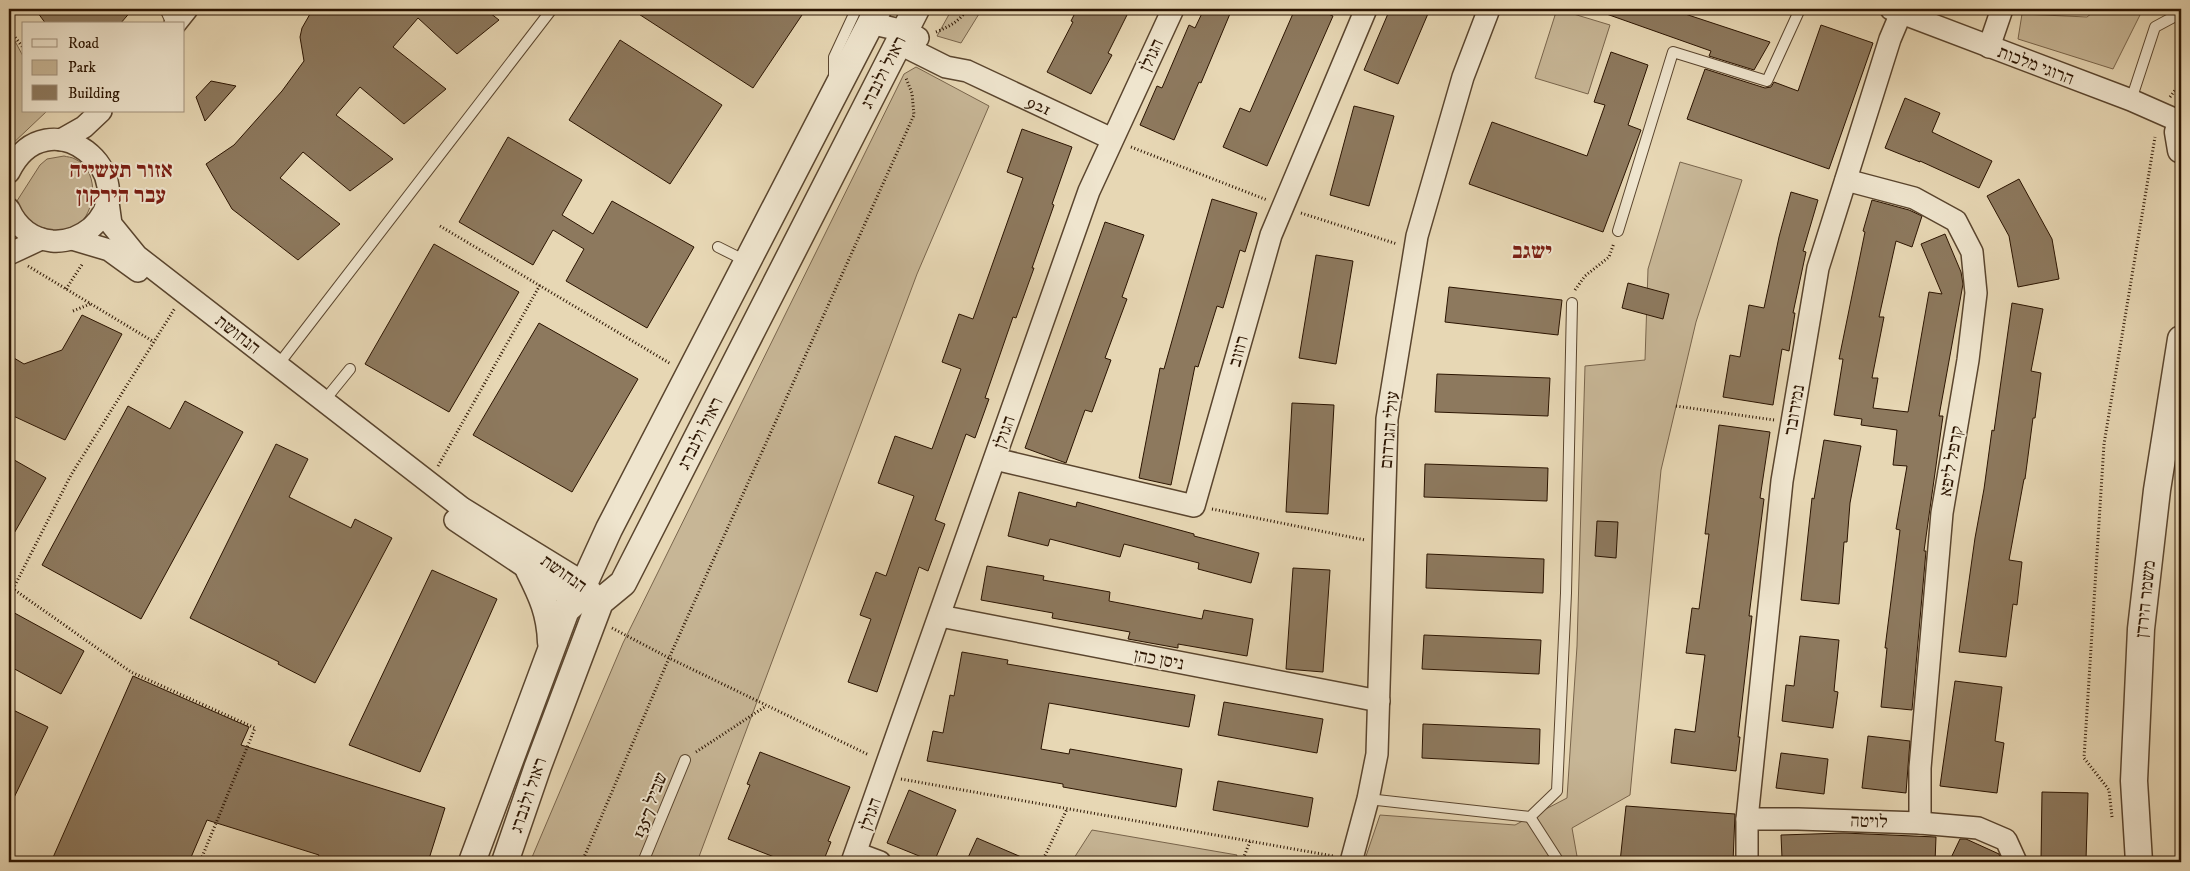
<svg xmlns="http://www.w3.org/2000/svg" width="2190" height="871" font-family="'IM FELL DW Pica','Frank Ruhl Libre',serif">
<rect width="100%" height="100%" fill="#e7d7b4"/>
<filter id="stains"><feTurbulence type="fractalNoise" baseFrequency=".004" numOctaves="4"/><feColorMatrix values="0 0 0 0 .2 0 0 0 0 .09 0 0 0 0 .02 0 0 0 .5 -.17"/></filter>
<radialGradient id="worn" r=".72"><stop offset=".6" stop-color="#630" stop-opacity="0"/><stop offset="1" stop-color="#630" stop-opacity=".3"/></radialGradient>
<!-- green -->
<g fill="#c7b696" stroke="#79654c">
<path d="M952,9H982L961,43L937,36Z"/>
<path d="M1557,9L1610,25L1588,94L1535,78Z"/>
<path d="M2097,9H2143L2113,69L2018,39L2022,14L2087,17Z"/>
<path d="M9,30L24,58V111H47L9,147Z"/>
<path d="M916,67L989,106L917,274L697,862H530L623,643L904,74Z"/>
<path d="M64,156C67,157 72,157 75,159C102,171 96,219 71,230C62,234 45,232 36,233L15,204L40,165L47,159Z"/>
<path d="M1680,162L1742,180L1696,322L1661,470L1630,795L1572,828L1578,862H1364L1380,815L1515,825L1567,798L1577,646L1585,366L1645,360L1648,269Z"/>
<path d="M1092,830L1237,855L1234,862H1081L1074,858Z"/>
</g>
<!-- building -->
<g fill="#8d795e" stroke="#2b1401">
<path d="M35,9H133L120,24H46Z"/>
<path d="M319,9H485L499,20L457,54L418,18L393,47L446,89L404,124L360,87L336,115L393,159L350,191L303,152L280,178L340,224L298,260L232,209L206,164L234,145L282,91L304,61L300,37L302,28L310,14Z"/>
<path d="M631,9H806L753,88Z"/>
<path d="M1077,9H1130L1108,53L1112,55L1091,94L1047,72L1073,22L1071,21Z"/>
<path d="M1204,9H1232L1201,83L1199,82L1174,140L1140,125L1157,86L1162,88L1189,25L1195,28Z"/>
<path d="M1295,9H1316L1333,16L1267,166L1223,147L1240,108L1250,112Z"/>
<path d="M1390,9H1430L1398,84L1364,70Z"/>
<path d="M1598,9H1670L1770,42L1754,70L1709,56L1711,51L1598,11Z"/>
<path d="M1821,25L1873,43L1829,169L1687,119L1705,69L1765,88L1771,87L1774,82L1798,91Z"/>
<path d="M620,40L722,105L670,184L569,120Z"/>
<path d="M1611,52L1648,65L1628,125L1641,130L1603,232L1469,184L1492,122L1587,156L1605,105L1594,102Z"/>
<path d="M211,81L236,86L205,121L196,97Z"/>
<path d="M1905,98L1940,113L1932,132L1992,161L1979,188L1920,161V162L1885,148Z"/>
<path d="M1354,106L1394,116L1369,206L1330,195Z"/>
<path d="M1022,129L1072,147L1052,204L1054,205L1032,268H1034L1016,318L1013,317L985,398L989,399L975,438L966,434L935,520L945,524L928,571L919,567L877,692L848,682L871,619L860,615L876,572L886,576L914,496L878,483L895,436L932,449L961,369L942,362L959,314L973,319L1023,178L1007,172Z"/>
<path d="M508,137L582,180L562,215L593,234L612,201L694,247L647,328L566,281L584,249L553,230L533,265L459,222Z"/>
<path d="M2019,179L2052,239L2059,279L2018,287L2009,236L1987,196Z"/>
<path d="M1791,192L1818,200L1803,251L1806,252L1793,313H1795L1789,351L1782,349L1773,405L1723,397L1730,355L1740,357L1749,305L1764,308L1779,237Z"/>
<path d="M1212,199L1257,213L1245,252L1240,250L1223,308L1217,306L1198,367L1195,366L1171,485L1139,478L1160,368L1164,369Z"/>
<path d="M1872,200L1909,210L1922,216L1912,247L1896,241L1879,317H1884L1872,378H1878L1873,408L1908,412L1929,292L1942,294L1921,244L1945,234L1961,272L1963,284L1939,416H1943L1924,551H1926L1912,710L1881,707L1887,648H1885L1900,530L1896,529L1907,466L1893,465L1897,430L1861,425L1862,419L1834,415L1843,359H1839L1865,232L1863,231Z"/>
<path d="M1105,222L1144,235L1122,297L1127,299L1105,358L1111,360L1092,412L1085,410L1066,463L1025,448Z"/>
<path d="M434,244L519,292L449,412L365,364Z"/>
<path d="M1316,255L1353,261L1336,364L1299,358Z"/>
<path d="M1628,283L1669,294L1663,319L1622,308Z"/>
<path d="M1449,287L1562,300L1558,335L1445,322Z"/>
<path d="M2012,303L2043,309L2031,371L2041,373L2035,418H2033L2025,479H2024L2009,560L2022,562L2017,605L2013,604L2006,657L1959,652L1975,538L1984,489L1992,430L1994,431Z"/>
<path d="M82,315L122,334L65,440L9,414V355L24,364L62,350Z"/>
<path d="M539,323L638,379L572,492L473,435Z"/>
<path d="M1437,374L1550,378L1548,416L1435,412Z"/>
<path d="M185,401L243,432L141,619L42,565L128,406L170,429Z"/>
<path d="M1292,403L1334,405L1328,514L1286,512Z"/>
<path d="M1719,425L1770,432L1760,498L1764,499L1749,616H1752L1738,737H1740L1736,771L1671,763L1675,729L1695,732L1705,655L1686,653L1692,608L1699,609L1709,534H1705Z"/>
<path d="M1824,440L1861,446L1850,503L1847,542H1844L1839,604L1801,600L1812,498L1814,499Z"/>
<path d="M276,444L308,459L289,497L351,528L355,519L392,538L315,683L278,664L279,662L190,618Z"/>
<path d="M9,457L46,478L9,542Z"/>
<path d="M1425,464L1548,468L1547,501L1424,497Z"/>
<path d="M1019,492L1076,507L1077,502L1194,534V536L1259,553L1251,583L1198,569L1199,563L1124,544L1120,557L1050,539L1048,546L1008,536Z"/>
<path d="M1597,521L1618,522L1616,558L1595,556Z"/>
<path d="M1427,554L1544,559L1543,593L1426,588Z"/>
<path d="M987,566L1044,576L1043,580L1110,592L1109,601L1202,619L1204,610L1253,619L1247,656L1178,644V648L1128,639L1130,632L1052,618L1053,613L981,600Z"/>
<path d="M1293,568L1330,570L1323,672L1286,669Z"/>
<path d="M432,570L497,599L420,772L349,745Z"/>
<path d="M9,610L84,651L61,694L9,666Z"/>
<path d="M1424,635L1541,640L1539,674L1422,669Z"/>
<path d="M1800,636L1839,640L1834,691L1838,692L1833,728L1782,721L1786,685L1794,686Z"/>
<path d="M962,652L1008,660L1007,664L1195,695L1189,727L1049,703L1041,749L1069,754L1070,749L1182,769L1176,807L1063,787V784L927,761L933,731L943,733L950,695L954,696Z"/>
<path d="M133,676L249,727L241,745L445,808L428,862H316L319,855L207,820L189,862H51Z"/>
<path d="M1955,681L2002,687L1995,741L2004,743L1997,793L1940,786Z"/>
<path d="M1224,702L1323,719L1317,753L1218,735Z"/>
<path d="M9,708L48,727L9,808Z"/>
<path d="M1423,724L1540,729L1539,764L1422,758Z"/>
<path d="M1868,736L1910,741L1906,793L1862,788Z"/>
<path d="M760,752L850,787L828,841L831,842L823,862H787L728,839L750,785L747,784Z"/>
<path d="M1781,753L1828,759L1824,794L1776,788Z"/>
<path d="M1218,781L1313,798L1308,827L1213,810Z"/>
<path d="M909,790L956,810L934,862L887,843Z"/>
<path d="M2042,792L2088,793L2086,860L2041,859Z"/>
<path d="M1626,806L1735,814L1733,862H1620Z"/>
<path d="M1844,833L1936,837L1935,862H1891V859L1834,861V857L1782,858L1781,835Z"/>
<path d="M977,838L1033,862H966Z"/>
<path d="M1960,839H1966L1999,854L2002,862H1949Z"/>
</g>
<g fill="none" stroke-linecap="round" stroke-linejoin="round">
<!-- service casing -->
<g stroke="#5a452e" stroke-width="12">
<g id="service">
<path d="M165,9L172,24"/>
<path d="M834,79V57L854,14"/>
<path d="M2131,100L2155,27L2181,13"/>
<path d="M1618,231L1673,52L1767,81L1800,9"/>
<path d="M718,247L746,261"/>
<path d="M278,365L552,9"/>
<path d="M324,401L350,369"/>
<path d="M1368,799L1530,817L1557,791L1566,593L1572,303"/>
<path d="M1530,817L1559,862"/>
<path d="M643,862L685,760"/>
</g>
</g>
<!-- minor casing -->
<g stroke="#5a452e" stroke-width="24">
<g id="minor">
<path d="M1891,9L2131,100L2181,122"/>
<path d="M870,23L904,31L918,38"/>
<path d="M175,24L187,9"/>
<path id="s1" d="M898,43L946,67L967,71L1112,139"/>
<path d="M1989,47L2002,9"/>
<path d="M61,140L84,127L101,111"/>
<path d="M9,172C47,93 149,176 91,228C80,237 66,242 52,241C32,239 17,227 9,209"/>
<path d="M1846,180L1914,198L1956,221L1972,252L1976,293L1968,360L1942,513L1920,768V823"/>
<path d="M107,195L111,224L137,256L462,508L584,583L593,594"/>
<path d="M72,239L109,250L138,271"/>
<path d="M9,254L41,239"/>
<path d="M995,459L1194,506L1271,235L1366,9"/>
<path d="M455,520L576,601L590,602"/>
<path d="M940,616L1379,701"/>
<path d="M1747,819L1782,481L1818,268L1890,39L1901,13"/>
<path d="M856,853L880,862"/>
<path d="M852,862L1089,191L1173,9"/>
<path d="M1351,862L1368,799L1377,754L1387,419L1417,236L1463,77L1489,9"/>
<path d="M1747,862V819H1798L1920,823L1978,828L2006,840L2016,862"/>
</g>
</g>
<!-- tertiary casing -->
<g stroke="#5a452e" stroke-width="29">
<g id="tertiary">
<path d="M2181,123L2178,132L2181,150"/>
<path d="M529,570C542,596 550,613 551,642"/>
<path d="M472,862L566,610L576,601L609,529L878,9"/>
<path d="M505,862L538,766L600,602L623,583L916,9"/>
<path d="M2139,862L2134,781L2141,629L2157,490L2181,339"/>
</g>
</g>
<!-- path -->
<g stroke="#2b1401" stroke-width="3" stroke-dasharray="1 2.5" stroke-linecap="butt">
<path d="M9,29L24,49"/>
<path d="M936,32C950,26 959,22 967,9"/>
<path d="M2170,97L2181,82"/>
<path d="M1131,147L1267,200"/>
<path d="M1301,213L1397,244"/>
<path d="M440,226L671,364"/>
<path d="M28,266L154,342"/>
<path d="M66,289L83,263"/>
<path d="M1575,290L1585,276L1609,257L1614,243"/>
<path d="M73,311L90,304"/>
<path d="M1676,406L1774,420"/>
<path d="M438,466L540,285"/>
<path d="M1212,509L1365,540"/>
<path d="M9,586L131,672L255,728L200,862"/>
<path d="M13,589L71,475L175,308"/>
<path d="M612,628L669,658L869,755"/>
<path d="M696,752L766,706"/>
<path d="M901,779L1333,856"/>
<path d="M2112,817L2109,790L2084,758L2104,444L2155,137"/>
<path d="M582,862L669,658L914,115L912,93L906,78"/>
<path d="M1042,862L1067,809"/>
<path d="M1242,862L1250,841"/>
</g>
<!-- service -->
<use href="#service" stroke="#efe5ce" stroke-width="10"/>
<!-- minor -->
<use href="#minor" stroke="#efe5ce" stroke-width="21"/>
<!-- tertiary -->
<use href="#tertiary" stroke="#efe5ce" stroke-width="26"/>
</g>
<g text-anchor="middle" stroke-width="4" stroke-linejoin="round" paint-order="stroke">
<!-- street labels -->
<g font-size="18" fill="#2b1401" stroke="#efe5ce">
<text transform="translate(1151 55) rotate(-65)" y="6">הגולן</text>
<text transform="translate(2036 65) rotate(21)" y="6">הרוגי מלכות</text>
<text transform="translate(883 72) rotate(-63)" y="6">ראול ולנברג</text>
<text dy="6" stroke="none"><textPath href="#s1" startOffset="155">921</textPath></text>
<text transform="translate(238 334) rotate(38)" y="6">הנחושת</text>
<text transform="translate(1238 351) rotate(-74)" y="6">רוזוב</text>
<text transform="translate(1794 410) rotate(-80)" y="6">נמירובר</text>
<text transform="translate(1389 430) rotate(-85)" y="6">עולי הגרדום</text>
<text transform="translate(1004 432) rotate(-71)" y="6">הגולן</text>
<text transform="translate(700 433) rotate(-63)" y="6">ראול ולנברג</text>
<text transform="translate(1951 461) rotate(-80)" y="6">קרפל ליפא</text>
<text transform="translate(564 573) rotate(35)" y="6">הנחושת</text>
<text transform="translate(2145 599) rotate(-84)" y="6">משמר הירדן</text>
<text transform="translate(1159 659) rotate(11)" y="6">ניסן כהן</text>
<text transform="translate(528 795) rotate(-71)" y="6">ראול ולנברג</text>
<text transform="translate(649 805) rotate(-68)" y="6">שביל 1357</text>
<text transform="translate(870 814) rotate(-70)" y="6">הגולן</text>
<text transform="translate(1869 821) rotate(2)" y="6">לויטה</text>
</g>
<!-- district labels -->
<g font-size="22" font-weight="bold" fill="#7a1f14" stroke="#efe5ce">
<text x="121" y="177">אזור תעשייה<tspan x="121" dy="25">עבר הירקון</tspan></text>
<text x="1532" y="258">ישגב</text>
</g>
</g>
<!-- margin -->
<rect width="2190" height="871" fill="none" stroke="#e7d7b4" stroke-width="30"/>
<rect x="10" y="10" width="2170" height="851" fill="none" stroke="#2b1401" stroke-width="2.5"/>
<rect x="15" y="15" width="2160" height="841" fill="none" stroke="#2b1401"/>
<!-- legend -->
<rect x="22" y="22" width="162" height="90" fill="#efe5ce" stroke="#a1917c"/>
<rect x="32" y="39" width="25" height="8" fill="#efe5ce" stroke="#a1917c"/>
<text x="68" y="48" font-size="15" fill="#2b1401">Road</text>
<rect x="32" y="60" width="25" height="15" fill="#c7b696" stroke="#a1917c"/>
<text x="68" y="72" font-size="15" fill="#2b1401">Park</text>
<rect x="32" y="85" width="25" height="15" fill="#8d795e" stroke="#a1917c"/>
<text x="68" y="98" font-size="15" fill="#2b1401">Building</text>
<rect width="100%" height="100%" filter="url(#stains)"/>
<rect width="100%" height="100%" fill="url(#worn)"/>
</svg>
